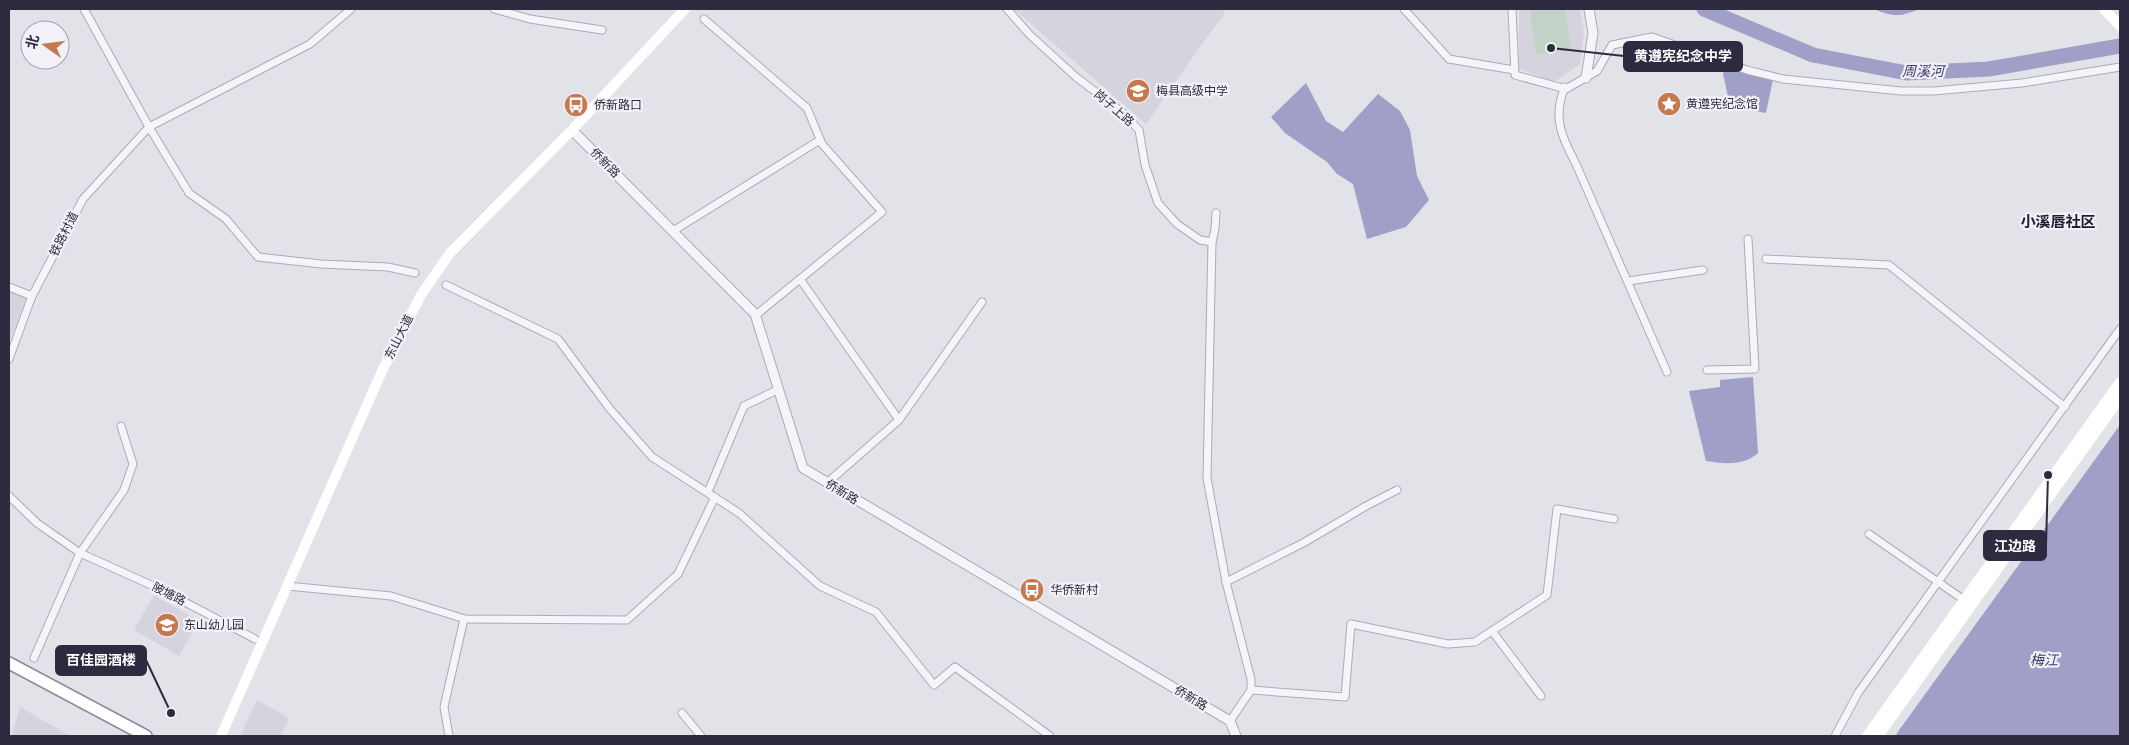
<svg xmlns="http://www.w3.org/2000/svg" width="2129" height="745" font-family="'Public Sans','Noto Sans SC',sans-serif">
<rect width="100%" height="100%" fill="#e2e2e9"/>
<!-- built -->
<g fill="#d5d4de">
<path d="M1014,9H1225L1223,17L1206,38L1146,124Z"/>
<path d="M1519,9H1580L1584,32L1580,64L1554,82L1519,69Z"/>
<path d="M9,290L27,297L9,342Z"/>
<path d="M154,595L199,621L179,656L134,630Z"/>
<path d="M257,700L289,718L281,736H240Z"/>
<path d="M20,707L70,736H12Z"/>
</g>
<!-- green -->
<path fill="#c3d2c7" d="M1530,9H1565L1571,50L1536,55Z"/>
<!-- water -->
<g fill="#a09fc7">
<path d="M1874,9H1919C1900,17 1893,17 1874,9Z"/>
<path d="M1726,67L1773,79L1766,113L1730,106L1723,74Z"/>
<path d="M1306,83L1326,121L1343,132L1378,94L1400,111L1410,130L1417,176L1429,200L1406,227L1367,239L1353,184L1337,174L1327,162L1285,133L1271,117Z"/>
<path d="M1753,377L1758,453C1743,466 1725,464 1706,461L1689,391L1720,387V380Z"/>
<path d="M2120,425V736H1896L1897,733Z"/>
</g>
<g fill="none" stroke-linecap="round" stroke-linejoin="round">
<!-- river -->
<path stroke="#a09fc7" stroke-width="15" d="M1704,9L1813,55L1907,73L1989,69L2120,46"/>
<!-- minor casing -->
<g stroke="#acabb6" stroke-width="9">
<g id="minor">
<path d="M84,9L149,127L189,193L226,219L258,257L321,264L388,267L415,273"/>
<path d="M494,9L530,19L602,30"/>
<path d="M1007,9L1030,35L1076,77L1122,112L1139,130L1145,165L1158,203L1177,224L1200,240L1212,242"/>
<path d="M1404,9L1449,59L1514,70"/>
<path d="M1512,9L1515,75L1566,89L1597,71L1612,45L1652,37L1747,70L1783,79L1901,91H1934L2022,83L2120,67"/>
<path d="M704,19L807,108L822,144L882,212L756,315"/>
<path d="M1565,87C1552,117 1562,138 1576,164L1667,372"/>
<path d="M1216,213L1215,229L1212,242L1207,478L1226,582L1251,679V690L1230,721"/>
<path d="M673,231L820,140"/>
<path d="M1766,259L1889,265L2065,407"/>
<path d="M800,279L899,420"/>
<path d="M1628,281L1703,270"/>
<path d="M446,285L558,339L610,409L652,457L739,513L820,586L876,612L934,685L955,667L1050,736"/>
<path d="M9,287L32,296"/>
<path d="M9,359L32,296L83,199L149,127L310,44L351,9"/>
<path d="M1707,370L1755,369L1748,239"/>
<path d="M827,483L899,420L982,302"/>
<path d="M708,492L744,406L779,389"/>
<path d="M9,496L37,523L80,553L160,589L255,639"/>
<path d="M1869,534L1964,600"/>
<path d="M1226,582L1305,542L1366,506L1397,490"/>
<path d="M287,586L391,596L465,619L627,620L678,574L715,497"/>
<path d="M1492,631L1541,696"/>
<path d="M34,658L80,553L124,490L133,464L121,426"/>
<path d="M1251,690L1345,697L1351,624L1448,644L1475,642L1547,595L1557,509L1614,519"/>
<path d="M682,713L701,736"/>
<path d="M449,736L444,707L464,619"/>
<path d="M1835,736L1858,693L2120,329"/>
</g>
</g>
<!-- tertiary casing -->
<g stroke="#acabb6" stroke-width="11">
<g id="tertiary">
<path d="M1586,78L1593,33L1589,9"/>
<path d="M572,130L755,314L803,468L1230,721L1236,736"/>
</g>
</g>
<!-- trunk casing -->
<g stroke="#8c8a9f" stroke-width="14">
<path id="trunk" d="M9,663L146,736"/>
</g>
<!-- minor -->
<use href="#minor" stroke="#f5f4f8" stroke-width="7"/>
<!-- tertiary -->
<use href="#tertiary" stroke="#f5f4f8" stroke-width="9"/>
<!-- secondary -->
<g stroke="#fff" stroke-width="10">
<path d="M2104,9L2120,26"/>
<path d="M221,736L382,371L421,295L450,253L572,130L685,9"/>
<path d="M1867,736L2120,382"/>
<path d="M1878,736L2120,398"/>
</g>
<!-- trunk -->
<use href="#trunk" stroke="#fff" stroke-width="11"/>
</g>
<!-- icons -->
<defs>
<g id="school-disc" transform="scale(1.25)"><circle r="9.5" fill="#c5794f" stroke="#f2f1f7"/><path d="M0-5L7-2L0 1L-7-2ZM-4 1L0 2.5L4 1V4Q0 6-4 4Z" fill="#fff"/></g>
<g id="sight-disc" transform="scale(1.25)"><circle r="9.5" fill="#c5794f" stroke="#f2f1f7"/><path d="M0-6L1.8-2.2L6-1.7L2.9 1.2L3.7 5.4L0 3.3L-3.7 5.4L-2.9 1.2L-6-1.7L-1.8-2.2Z" fill="#fff"/></g>
<g id="bus-disc" transform="scale(1.25)"><circle r="9.5" fill="#c5794f" stroke="#f2f1f7"/><path d="M-5-6H5V4H4V6H2V4H-2V6H-4V4H-5ZM-3.5-4V0h7V-4ZM-3.5 1.2v1.5H-2V1.2ZM2 1.2v1.5H3.5V1.2Z" fill="#fff"/></g>
</defs>
<g fill-rule="evenodd">
<use href="#school-disc" x="1138" y="91"/>
<use href="#sight-disc" x="1669" y="104"/>
<use href="#bus-disc" x="576" y="105"/>
<use href="#bus-disc" x="1032" y="590"/>
<use href="#school-disc" x="167" y="625"/>
</g>
<g text-anchor="middle" stroke-width="4.5" stroke-linejoin="round" paint-order="stroke">
<!-- poi labels -->
<g font-size="12" fill="#2e2b40" stroke="#f2f1f7" text-anchor="start">
<text x="1156" y="95">梅县高级中学</text>
<text x="1686" y="108">黄遵宪纪念馆</text>
<text x="594" y="109">侨新路口</text>
<text x="1050" y="594">华侨新村</text>
<text x="184" y="629">东山幼儿园</text>
</g>
<!-- street labels -->
<g font-size="12" fill="#2e2b40" stroke="#f2f1f7">
<text transform="translate(1114 108) rotate(41)" y="4">岗子上路</text>
<text transform="translate(605 163) rotate(45)" y="4">侨新路</text>
<text transform="translate(64 234) rotate(-63)" y="4">铁路村道</text>
<text transform="translate(399 337) rotate(-63)" y="4">东山大道</text>
<text transform="translate(842 492) rotate(31)" y="4">侨新路</text>
<text transform="translate(169 594) rotate(27)" y="4">陂塘路</text>
<text transform="translate(1191 698) rotate(31)" y="4">侨新路</text>
</g>
<!-- water labels -->
<g font-size="14" font-style="italic" fill="#3b3871" stroke="#f2f1f7">
<text x="1923" y="76">周溪河</text>
<text x="2044" y="665">梅江</text>
</g>
<!-- quarter labels -->
<g font-size="15" font-weight="bold" fill="#201d31" stroke="#f2f1f7">
<text x="2058" y="227">小溪唇社区</text>
</g>
</g>
<!-- callouts -->
<path fill="none" stroke="#2e2b40" stroke-width="2" d="M1551 48L1624 56M2048 475L2046 546M171 713L146 660"/>
<g fill="#2e2b40" stroke="#f2f1f7" stroke-width="2">
<circle cx="1551" cy="48" r="5"/>
<circle cx="2048" cy="475" r="5"/>
<circle cx="171" cy="713" r="5"/>
</g>
<g fill="#2e2b40" stroke="#2e2b40" stroke-width="2">
<rect x="1624" y="42" width="118" height="29" rx="5"/>
<rect x="1984" y="531" width="62" height="29" rx="5"/>
<rect x="56" y="646" width="90" height="29" rx="5"/>
</g>
<g font-size="14" text-anchor="middle" font-weight="bold" fill="#fff">
<text x="1683" y="61">黄遵宪纪念中学</text>
<text x="2015" y="551">江边路</text>
<text x="101" y="665">百佳园酒楼</text>
</g>
<!-- border -->
<rect width="2129" height="745" fill="none" stroke="#2e2b40" stroke-width="20"/>
<!-- north arrow -->
<g transform="translate(45 45) rotate(284)"><circle r="24" fill="#f2f1f7" stroke="#a4a2ae"/>
<path d="M0-4L9 19L0 12L-9 19Z" fill="#c5794f"/>
<text y="-8" font-size="14" font-weight="bold" text-anchor="middle" fill="#2e2b40">北</text>
</g>
</svg>
